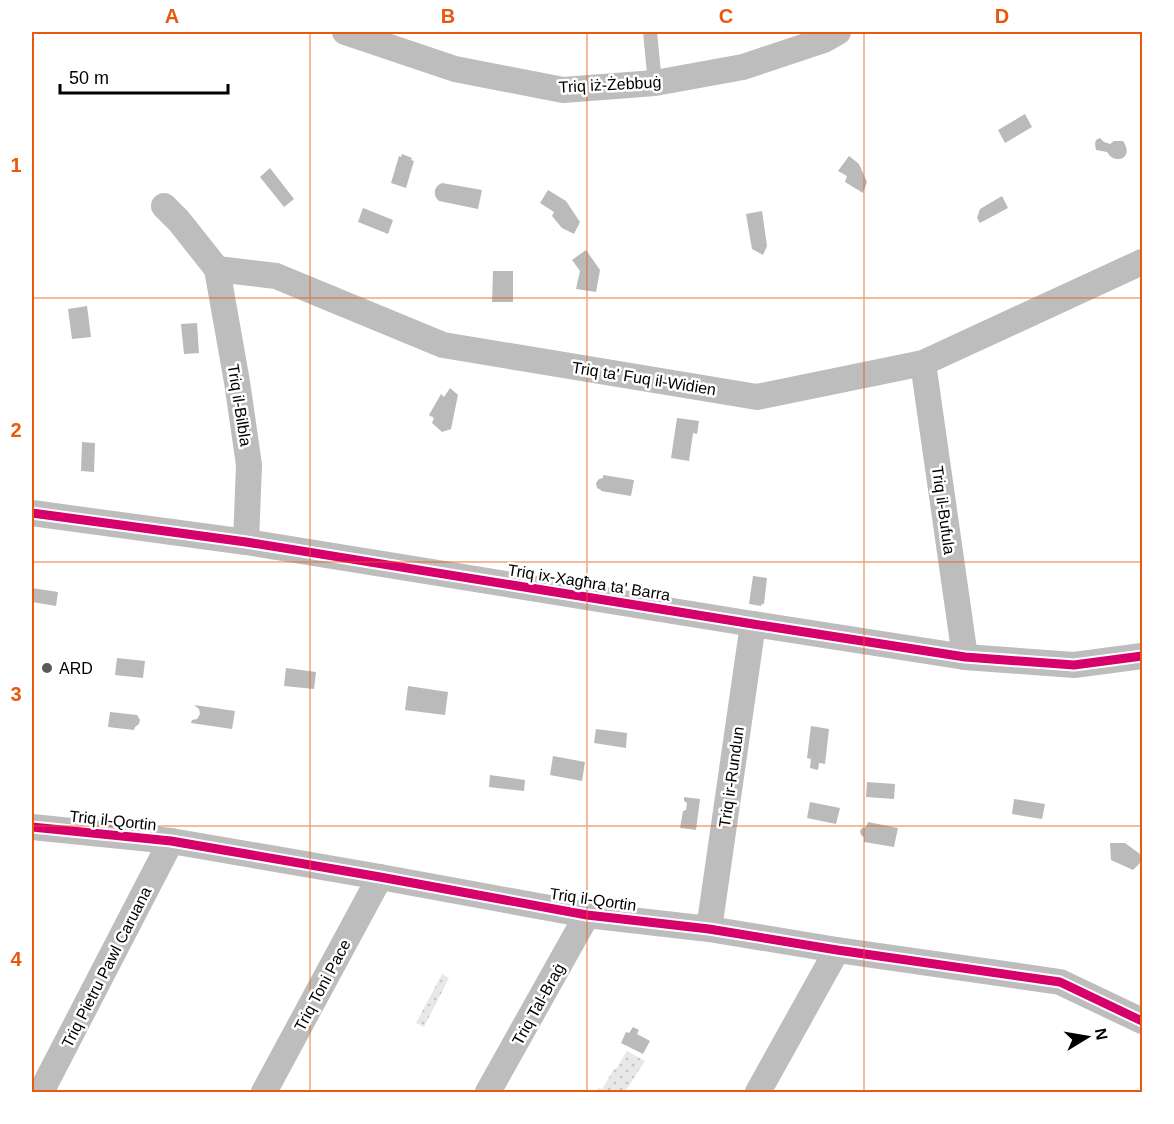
<svg xmlns="http://www.w3.org/2000/svg" width="1174" height="1124" font-family="Helvetica,sans-serif">
<defs>
<pattern id="garden-dots" width="8" height="8" patternUnits="userSpaceOnUse" patternTransform="scale(1.5)"><rect width="8" height="8" fill="#e8e8e8"/><path d="M2 2h.1M6 6h.1" fill="none" stroke="#c5c5c5" stroke-width="1.8" stroke-linecap="round"/></pattern>
</defs>
<rect width="100%" height="100%" fill="#fff"/>
<!-- garden -->
<g fill="url(#garden-dots)">
<path d="M442,974L449,978L424,1027L416,1023Z"/>
<path d="M627,1051L645,1061L625,1092H596L599,1088L602,1089L614,1069H616Z"/>
</g>
<!-- water -->
<g fill="#bababa">
<path d="M1025,114L1032,127L1005,143L998,130Z"/>
<path d="M1100,138L1104,142L1110,144L1114,141H1123C1135,158 1115,166 1107,152L1096,150L1095,144L1096,140Z"/>
<path d="M402,154L412,158L411,160L414,161L406,188L391,183L399,156L401,157Z"/>
<path d="M849,156L859,164L867,182L863,193L845,182L847,176L838,171Z"/>
<path d="M270,168L294,199L284,207L260,177Z"/>
<path d="M442,183L482,190L478,209L439,201C432,195 434,186 442,183Z"/>
<path d="M548,190L566,201L580,222L574,234L562,228L552,216L554,212L540,203Z"/>
<path d="M1002,196L1008,208L980,223L977,218L980,209Z"/>
<path d="M363,208L393,220L388,234L358,222Z"/>
<path d="M762,211L767,246L763,255L752,249L746,214Z"/>
<path d="M586,250L600,270L596,292L576,289L580,271L572,260Z"/>
<path d="M493,271H513V302H492Z"/>
<path d="M87,306L91,337L72,339L68,309Z"/>
<path d="M197,323L199,353L184,354L181,324Z"/>
<path d="M450,388L458,395L451,429L442,432L432,423L434,418L429,415L441,394L444,397Z"/>
<path d="M677,418L699,421L697,434L693,433L689,461L671,458Z"/>
<path d="M82,442L95,443L94,472L81,471Z"/>
<path d="M603,475L634,480L631,496L601,491V490L597,488L596,483L599,479L603,478Z"/>
<path d="M753,576L767,578L764,604H762L761,606L749,604Z"/>
<path d="M32,588L58,592L56,606L32,602Z"/>
<path d="M117,658L145,661L143,678L115,675Z"/>
<path d="M286,668L316,672L314,689L284,686Z"/>
<path d="M408,686L448,692L445,715L405,710Z"/>
<path d="M194,705L235,711L232,729L191,723L192,720L197,719L200,714L199,709Z"/>
<path d="M110,712L137,715L140,720L139,724L135,727L134,730L108,727Z"/>
<path d="M811,726L829,729L825,764L819,763L818,770L810,768L811,759L807,758Z"/>
<path d="M596,729L627,733L626,748L594,743Z"/>
<path d="M553,756L585,762L582,781L550,775Z"/>
<path d="M490,775L525,780L524,791L489,787Z"/>
<path d="M867,782L895,784L894,799L866,797Z"/>
<path d="M684,797L700,799L696,830L680,828L683,811L686,810L687,803L684,801Z"/>
<path d="M1014,799L1045,804L1042,819L1012,814Z"/>
<path d="M810,802L840,808L836,824L807,818Z"/>
<path d="M868,822L898,828L894,847L864,842V837L861,835L860,831L862,828L866,827Z"/>
<path d="M1110,843H1125L1140,854V863L1133,870L1111,860Z"/>
<path d="M633,1027L639,1030L637,1034L650,1041L643,1054L621,1043L626,1032L629,1033Z"/>
</g>
<g fill="none" stroke-linecap="round" stroke-linejoin="round">
<!-- service -->
<path stroke="#bdbdbd" stroke-width="14" d="M650,32L655,83"/>
<!-- minor -->
<g stroke="#bdbdbd" stroke-width="26">
<path d="M345,32L455,69L563,90L655,83L743,67L824,40L838,32"/>
<path d="M164,206L179,221L217,269L276,276L443,345L757,397L923,363L1142,262"/>
<path d="M217,269L237,382L249,465L246,542"/>
<path d="M923,363L965,657"/>
<path d="M32,513L246,542L753,624L965,657L1074,665L1142,656"/>
<path d="M32,827L171,841L380,877L587,915L709,929L837,950L1060,982L1142,1021"/>
<path d="M709,929L753,624"/>
<path d="M41,1092L171,841"/>
<path d="M264,1092L380,877"/>
<path d="M488,1092L587,915"/>
<path d="M758,1092L837,950"/>
</g>
<!-- cycleway casing -->
<g stroke="#fff" stroke-width="13">
<g id="cycleway">
<path d="M32,513L246,542L753,624L965,657L1074,665L1142,656"/>
<path d="M32,827L171,841L380,877L587,915L709,929L837,950L1060,982L1142,1021"/>
</g>
</g>
<!-- cycleway -->
<use href="#cycleway" stroke="#d6006c" stroke-width="9"/>
</g>
<!-- grid -->
<path fill="none" stroke="#e8590c" stroke-width="1.5" stroke-opacity="0.55" d="M310,32V1092M587,32V1092M864,32V1092M32,298H1142M32,562H1142M32,826H1142"/>
<!-- markers -->
<circle fill="#595959" stroke="#fff" stroke-width="2" cx="47" cy="668" r="6"/>
<g text-anchor="middle" stroke-width="5" stroke-linejoin="round" paint-order="stroke">
<!-- street labels -->
<g font-size="16" fill="#000" stroke="#fff">
<text transform="translate(610 84) rotate(-3)" y="6">Triq iż-Żebbuġ</text>
<text transform="translate(644 378) rotate(9)" y="6">Triq ta' Fuq il-Widien</text>
<text transform="translate(240 405) rotate(81)" y="6">Triq il-Bilbla</text>
<text transform="translate(944 510) rotate(82)" y="6">Triq il-Bufula</text>
<text transform="translate(589 582) rotate(9)" y="6">Triq ix-Xagħra ta' Barra</text>
<text transform="translate(731 777) rotate(-82)" y="6">Triq ir-Rundun</text>
<text transform="translate(113 820) rotate(6)" y="6">Triq il-Qortin</text>
<text transform="translate(593 899) rotate(8)" y="6">Triq il-Qortin</text>
<text transform="translate(106 967) rotate(-63)" y="6">Triq Pietru Pawl Caruana</text>
<text transform="translate(322 985) rotate(-62)" y="6">Triq Toni Pace</text>
<text transform="translate(538 1004) rotate(-61)" y="6">Triq Tal-Braġ</text>
</g>
<!-- poi labels -->
<g font-size="16" fill="#000" stroke="#fff" text-anchor="start">
<text x="59" y="674">ARD</text>
</g>
</g>
<!-- border -->
<rect width="1174" height="1124" fill="none" stroke="#ffffff" stroke-width="66"/>
<!-- north arrow -->
<g transform="translate(1087 1037) rotate(79)" stroke="#ffffff" stroke-width="4.5" paint-order="stroke">
<path d="M0-4.5L10 22L0 15L-10 22Z" fill="#000000"/>
<text y="-9" font-size="16" font-weight="bold" text-anchor="middle" fill="#000000">N</text>
</g>
<!-- scale -->
<path d="M60 84v9h168v-9" fill="none" stroke="#000000" stroke-width="3"/>
<text x="69" y="84" font-size="18" fill="#000000" stroke="#ffffff" stroke-width="4.5" paint-order="stroke">50 m</text>
<rect x="33" y="33" width="1108" height="1058" fill="none" stroke="#e8590c" stroke-width="2"/>
<g font-size="20" text-anchor="middle" font-weight="bold" fill="#e8590c">
<text x="172" y="23">A</text>
<text x="448" y="23">B</text>
<text x="726" y="23">C</text>
<text x="1002" y="23">D</text>
<text x="16" y="172">1</text>
<text x="16" y="437">2</text>
<text x="16" y="701">3</text>
<text x="16" y="966">4</text>
</g>
</svg>
